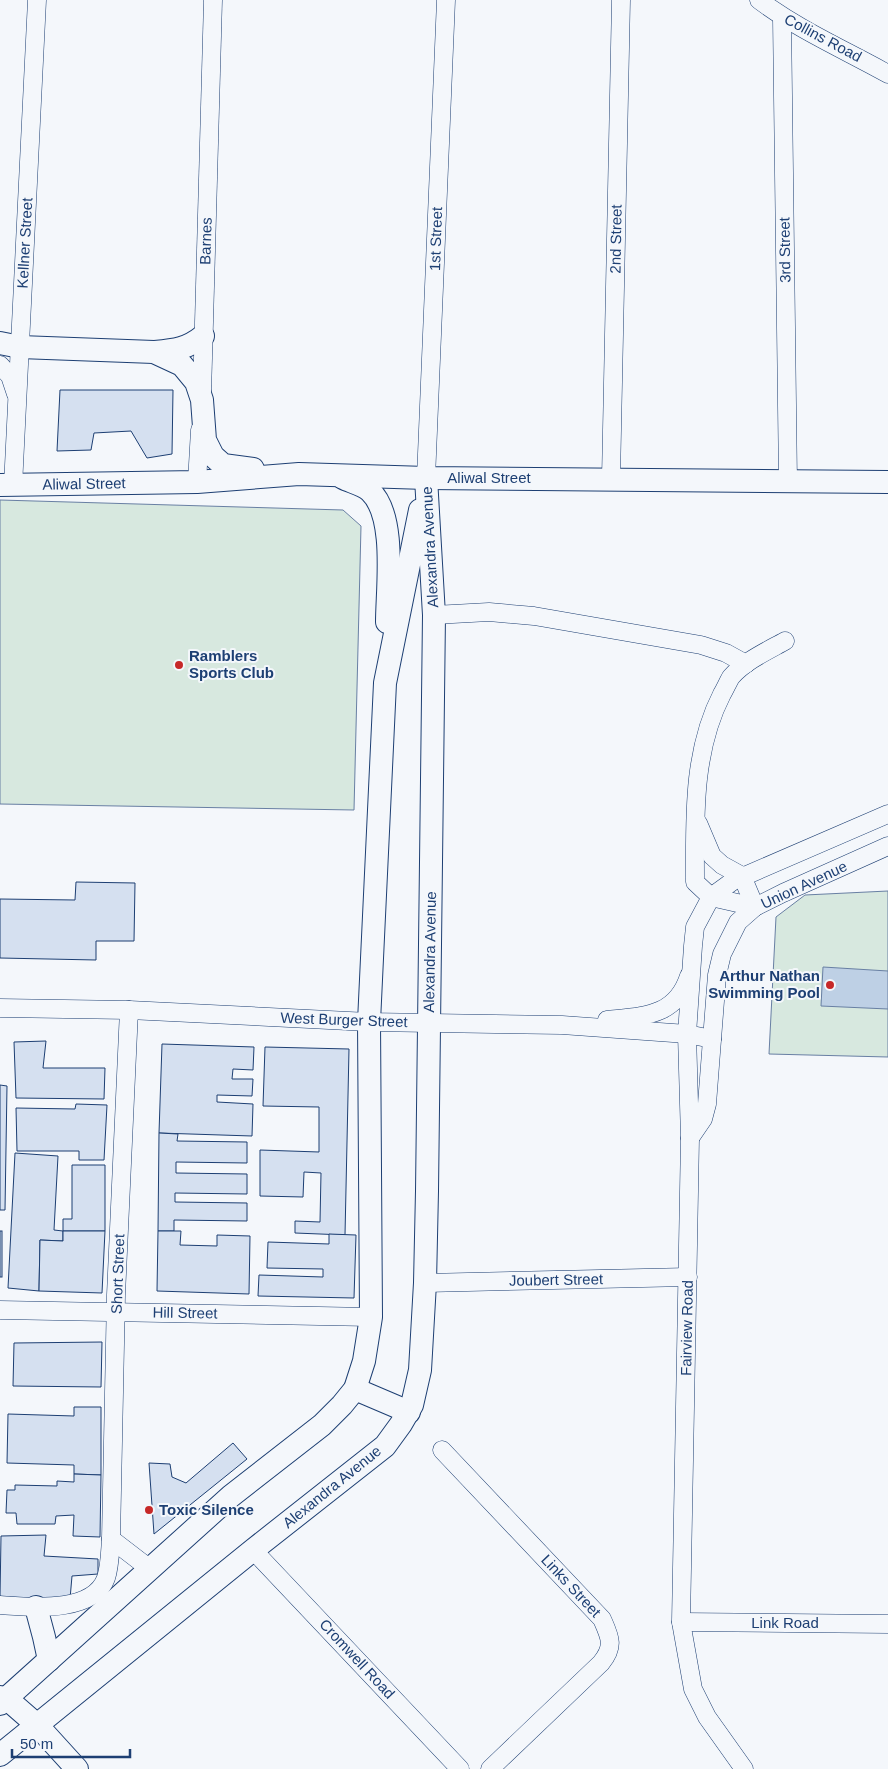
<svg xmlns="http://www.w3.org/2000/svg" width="888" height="1769" font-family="Arial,sans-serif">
<rect width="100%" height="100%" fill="#f4f7fb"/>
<!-- green -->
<g fill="#d7e8df" stroke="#687fa3">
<path d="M0,500L343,510L361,526L354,810L0,804Z"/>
<path d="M888,891V1057L769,1054L776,917L805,895Z"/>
</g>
<!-- water -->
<path fill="#bed0e5" stroke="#687fa3" d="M823,967L888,971V1009L821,1006Z"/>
<!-- building -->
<g fill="#d5e0f0" stroke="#1d3f73">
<path d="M60,390H173L172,454L147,458L131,431L94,433L91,450L57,451Z"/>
<path d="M76,882L135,883L134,941H96V960L0,958V899L75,900Z"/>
<path d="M46,1041L43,1068H105L104,1099L16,1098L14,1042Z"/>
<path d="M162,1044L254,1047L253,1070L233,1069L232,1079H253L252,1096L217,1095V1102L253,1104L252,1136L159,1133Z"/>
<path d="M265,1047L349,1049L345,1235L295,1233V1221L320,1222L321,1173L304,1172L303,1197L260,1196V1150L319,1152V1107L263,1106Z"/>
<path d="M0,1085L7,1086L5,1210H0Z"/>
<path d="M76,1104L107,1105L104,1160H79V1151H17L16,1108L75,1109Z"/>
<path d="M159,1133L178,1134L177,1141L247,1142V1163L176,1162V1173L247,1174V1194L175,1193V1202L247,1203V1221L174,1220V1231H158Z"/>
<path d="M15,1153L58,1156L54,1230L63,1231V1241L40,1240L39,1291L8,1288Z"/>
<path d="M72,1165H105V1231H63V1219H72Z"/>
<rect x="0" y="1231" width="2" height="46"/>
<path d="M63,1231H105L102,1293L39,1291L40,1240L63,1241Z"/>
<path d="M158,1231H181L180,1245L217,1246V1235L250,1236L249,1294L157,1291Z"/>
<path d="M329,1234L356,1235L354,1298L258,1296L259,1275L323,1277V1269L267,1268L268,1242L329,1244Z"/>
<path d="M102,1342L101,1387L13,1386L14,1343Z"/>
<path d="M74,1407H101V1475L74,1474V1465L7,1463L8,1414L74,1416Z"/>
<path d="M233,1443L247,1459L154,1534L149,1463L170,1464L172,1477L186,1483Z"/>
<path d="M74,1474L101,1475L100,1537L73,1536L74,1515L56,1516L55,1524H17L16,1513H6L7,1490H15V1485L57,1486V1481L74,1482Z"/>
<path d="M46,1535L44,1556L98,1559V1574L72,1576L70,1599L0,1597L1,1536Z"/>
</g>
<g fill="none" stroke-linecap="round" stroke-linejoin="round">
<!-- minor casing -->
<g stroke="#1d3f73" stroke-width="19">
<g id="minor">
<path d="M759,0C799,30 845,50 888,74"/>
<path d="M782,18L788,482"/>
<path d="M0,365L10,376L16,394"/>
<path d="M202,394L213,0"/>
<path d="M426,478L446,0"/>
<path d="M611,478L621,0"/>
<path d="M197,482L200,430"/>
<path d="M13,486L37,0"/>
<path d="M434,615L489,612L534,616L701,645L726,653L746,664"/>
<path d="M698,823L712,856L722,865L742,876L755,907"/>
<path d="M755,907L711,897L695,882C695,819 692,752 722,694C725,689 728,682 731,677C745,661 767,651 785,641"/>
<path d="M0,1008L129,1010L369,1022L562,1025L687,1034L712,1039"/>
<path d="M607,1020C643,1016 676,1017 689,976"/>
<path d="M690,1138L703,1119L707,1104L717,975L722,954L738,922L755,907L783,893L888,846"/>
<path d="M425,1283L688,1277"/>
<path d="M0,1310L371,1317"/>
<path d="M442,1450L602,1619C610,1637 615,1646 601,1663L490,1769"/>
<path d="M111,1539L150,1569"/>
<path d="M253,1550L460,1769"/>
<path d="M0,1605C30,1607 93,1614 106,1578C110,1566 110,1551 111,1539L116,1295L129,1010"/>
<path d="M681,1622L888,1624"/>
<path d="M744,1769L707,1717L693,1689L681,1622L690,1138L687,1034L693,946L695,927L711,897L733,881L888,814"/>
</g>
</g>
<!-- major casing -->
<g stroke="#1d3f73" stroke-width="24">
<g id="major">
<path d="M0,343L20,347L154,352L182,365L196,382L202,400L205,440L213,456L223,465L253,469"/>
<path d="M154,352C175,350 187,349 203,336"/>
<path d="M343,478C351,482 364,485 370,491C397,516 387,588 387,622"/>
<path d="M0,485L197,482L299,474L426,478L888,482"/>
<path d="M355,1389L409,1412"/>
<path d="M36,1607L44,1637L49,1660"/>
<path d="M0,1697L6,1698L37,1725L77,1769"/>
<path d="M0,1704L231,1496L322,1425L342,1405L355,1389L364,1361L371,1317L369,1022L385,683L420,510"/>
<path d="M0,1755L253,1550L385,1446L401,1424L412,1405L420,1370L425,1283L427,1191L434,615L426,478"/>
</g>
</g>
<!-- minor -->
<use href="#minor" stroke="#f4f7fb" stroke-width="18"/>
<!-- major -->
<use href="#major" stroke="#f4f7fb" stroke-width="22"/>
</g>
<!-- markers -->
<g fill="#c62828" stroke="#f4f7fb" stroke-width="2">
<circle cx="179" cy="665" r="5"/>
<circle cx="830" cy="985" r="5"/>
<circle cx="149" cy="1510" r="5"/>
</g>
<g text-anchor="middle" stroke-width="4" stroke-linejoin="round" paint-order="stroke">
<!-- street labels -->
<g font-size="15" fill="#1d3f73" stroke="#f4f7fb">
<text transform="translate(823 38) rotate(28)" y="5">Collins Road</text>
<text transform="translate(436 239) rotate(-88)" y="5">1st Street</text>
<text transform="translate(616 239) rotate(-89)" y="5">2nd Street</text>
<text transform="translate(206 241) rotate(-88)" y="5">Barnes</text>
<text transform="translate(25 243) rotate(-87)" y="5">Kellner Street</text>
<text transform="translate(785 250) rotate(-91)" y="5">3rd Street</text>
<text x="489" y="483">Aliwal Street</text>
<text transform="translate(84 484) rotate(-1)" y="5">Aliwal Street</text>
<text transform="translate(430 547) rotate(-93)" y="5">Alexandra Avenue</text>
<text transform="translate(804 885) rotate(-25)" y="5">Union Avenue</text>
<text transform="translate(430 952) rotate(-89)" y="5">Alexandra Avenue</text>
<text transform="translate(344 1020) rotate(2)" y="5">West Burger Street</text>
<text transform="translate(118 1274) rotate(-88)" y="5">Short Street</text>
<text transform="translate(556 1280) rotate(-1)" y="5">Joubert Street</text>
<text transform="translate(185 1313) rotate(1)" y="5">Hill Street</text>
<text transform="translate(687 1328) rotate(-89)" y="5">Fairview Road</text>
<text transform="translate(332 1487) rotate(-39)" y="5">Alexandra Avenue</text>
<text transform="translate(571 1586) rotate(47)" y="5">Links Street</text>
<text x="785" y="1628">Link Road</text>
<text transform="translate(357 1659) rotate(47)" y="5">Cromwell Road</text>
</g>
<!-- poi labels -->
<g font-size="15" font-weight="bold" fill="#1d3f73" stroke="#f4f7fb" text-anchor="start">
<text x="189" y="661">Ramblers<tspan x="189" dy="17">Sports Club</tspan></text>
<text x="820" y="981" text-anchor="end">Arthur Nathan<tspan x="820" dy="17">Swimming Pool</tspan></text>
<text x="159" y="1515">Toxic Silence</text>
</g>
</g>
<!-- scale -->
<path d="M12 1749v8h118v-8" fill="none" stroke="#1d3f73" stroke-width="2.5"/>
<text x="20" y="1749" font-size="15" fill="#1d3f73" stroke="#f4f7fb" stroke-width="4" paint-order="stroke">50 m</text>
</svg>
